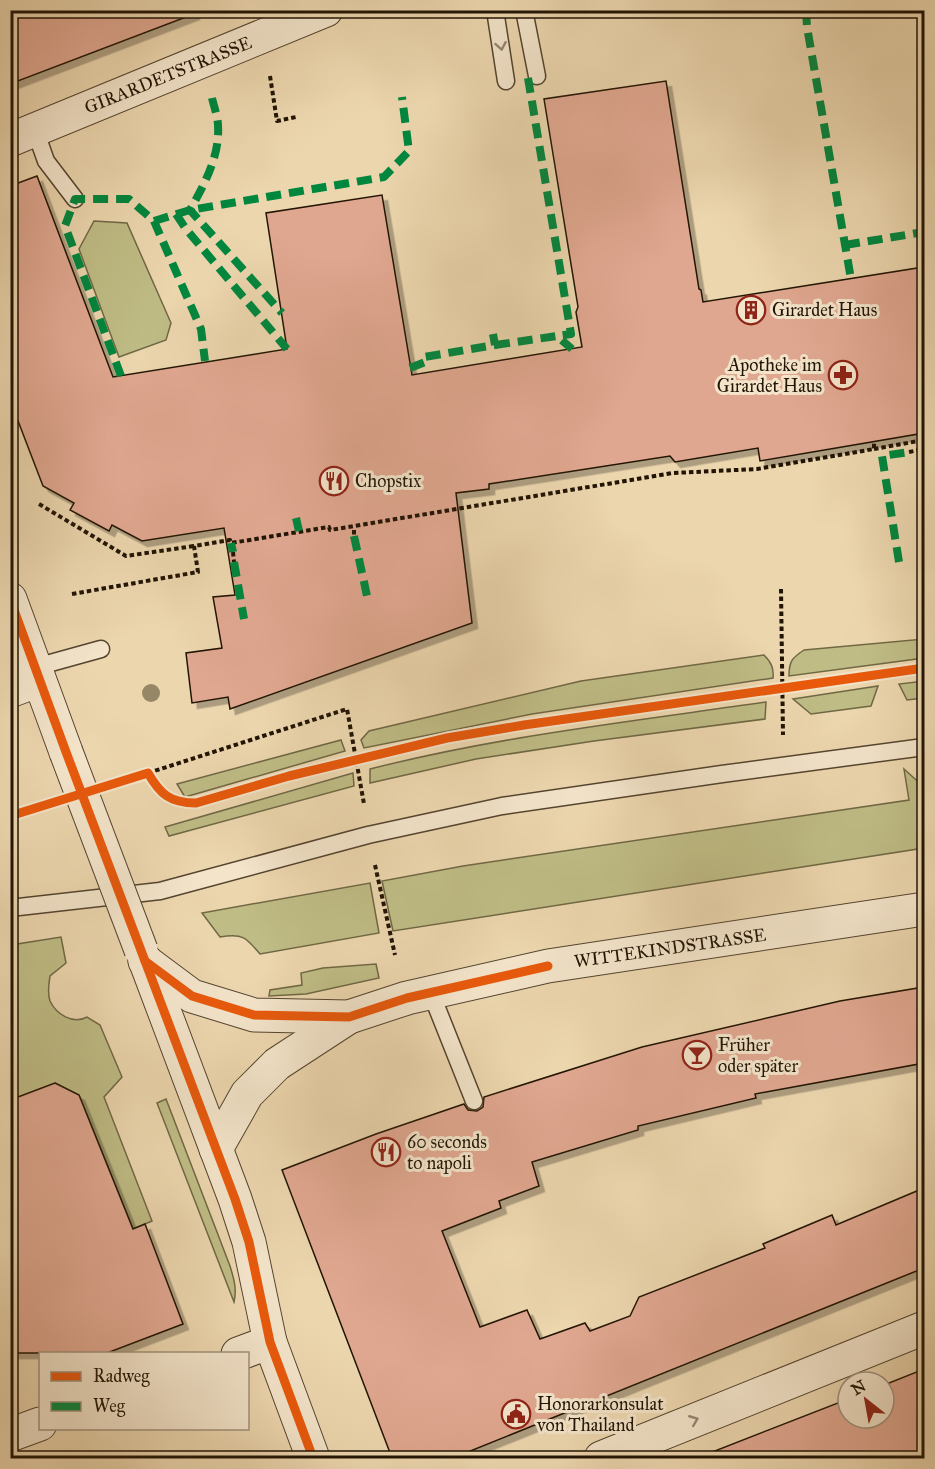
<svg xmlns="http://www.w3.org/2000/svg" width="935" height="1469" font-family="'IM FELL Great Primer',serif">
<defs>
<filter id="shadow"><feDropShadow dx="5.5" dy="5.5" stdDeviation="0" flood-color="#0004"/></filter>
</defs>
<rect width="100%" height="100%" fill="#ecd6ae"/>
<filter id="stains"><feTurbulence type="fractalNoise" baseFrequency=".00333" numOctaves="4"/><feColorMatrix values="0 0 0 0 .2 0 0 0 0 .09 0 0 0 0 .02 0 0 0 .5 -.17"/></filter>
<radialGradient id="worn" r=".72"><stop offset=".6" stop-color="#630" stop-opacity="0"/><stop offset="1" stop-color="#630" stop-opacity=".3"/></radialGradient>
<!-- green -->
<g fill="#bfbc85" stroke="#706845" stroke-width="1.5">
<path d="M94,221L127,223L171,323L166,340L119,357L79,249Z"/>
<path d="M924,639V658L789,676C789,661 792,658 804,650Z"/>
<path d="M764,655C771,662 774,668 773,678L532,714L364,748L361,740L369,731L581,681Z"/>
<path d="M924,681V698L907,700L899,684Z"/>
<path d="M878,686L871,706L811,714L793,699Z"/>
<path d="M766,702L765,719L594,741L476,759L370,783V769C500,736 634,721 766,702Z"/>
<path d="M341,740L345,751L185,797L177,784Z"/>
<path d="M904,769L924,787V848L393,931L382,881L463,866L909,800Z"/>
<path d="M353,773L354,786L169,836L165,827Z"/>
<path d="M370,883L379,933L260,954C246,937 242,933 220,937L202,913Z"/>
<path d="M61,937L66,963L50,976C49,984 47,992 50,1001C56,1014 73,1025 87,1017L100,1025L122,1077L104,1097L152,1221L133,1229L79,1095L55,1083L11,1100V945Z"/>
<path d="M376,964L379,978L306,994L269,996L270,990L302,985L301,973L323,968Z"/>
<path d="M166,1099L230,1266C234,1279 237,1289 234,1302L157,1103Z"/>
</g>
<!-- building -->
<g fill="#e0a790" stroke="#211405" stroke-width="1.5" filter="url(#shadow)">
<path d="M10,10H194V14L10,84Z"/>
<path d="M666,81L699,289L701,290L703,302L924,267V433L760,461L758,448L675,462L670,456L489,484V489L456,493L472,623L230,709L228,697L192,703L186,653L222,648L213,597L235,595L224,528L142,541L112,525L109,531L70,510L74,503L43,486L10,400V186L37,176L113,377L287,349L266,213L382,195L412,375L582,347L576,312L578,307L544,99Z"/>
<path d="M924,987V1063L755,1094L756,1098L638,1126V1130L532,1162L539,1186L499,1201L501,1208L442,1231L480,1327L527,1310L540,1339L585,1323L590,1331L630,1316L639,1297L765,1248L763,1244L832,1215L836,1225L924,1188V1268L453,1458H392L282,1170L376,1134L464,1104L468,1110L477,1111L483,1107L484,1097L642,1047L840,1001Z"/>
<path d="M55,1083L79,1095L133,1229L145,1224L183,1324L107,1353H10V1100Z"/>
<path d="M924,1369V1458H702V1456L848,1399V1418H884V1385Z"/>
</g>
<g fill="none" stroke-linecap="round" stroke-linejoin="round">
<!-- service casing -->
<g stroke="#54442f" stroke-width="19">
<g id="service">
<path d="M495,10L506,81"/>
<path d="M524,10L537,76"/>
<path d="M35,130L46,161L75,199"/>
<path d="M36,667L101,649"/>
<path d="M10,908L160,891L368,835L502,806L722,774L924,747"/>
<path d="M431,993L474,1101"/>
</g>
</g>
<!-- minor casing -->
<g stroke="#54442f" stroke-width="35">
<g id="minor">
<path d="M10,140L326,10"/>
<path d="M10,691L39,680"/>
<path d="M238,1354L270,1342"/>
<path d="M10,1435L40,1424"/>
<path d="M601,1458L924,1328"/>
</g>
</g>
<!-- tertiary casing -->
<g stroke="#54442f" stroke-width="35">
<g id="tertiary">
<path d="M10,599L66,752"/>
<path d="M145,960L235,1199L249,1242L270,1342L313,1458"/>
<path d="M145,961L192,996L254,1015L349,1017L407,998L548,966L924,909"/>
<path d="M216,1149L247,1094L277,1064L349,1017"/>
</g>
</g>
<!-- path -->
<g stroke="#211405" stroke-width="4" stroke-dasharray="4.5 3" stroke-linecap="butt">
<path d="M270,76L277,121L296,117"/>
<path d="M874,449L924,440"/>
<path d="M909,452L924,449"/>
<path d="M39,504L126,556L194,546"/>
<path d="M354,530V536"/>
<path d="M233,552L234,562"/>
<path d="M781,589L783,735"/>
<path d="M72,594L198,572L194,546L230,540L231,543L329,527L330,530L673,473L757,469L874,449V442"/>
<path d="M148,773L347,709L364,804"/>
<path d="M375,865L395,955"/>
</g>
<!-- service -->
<use href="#service" stroke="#f3e4ca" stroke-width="16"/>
<!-- minor -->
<use href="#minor" stroke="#f3e4ca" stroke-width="33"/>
<!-- tertiary -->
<use href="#tertiary" stroke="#f3e4ca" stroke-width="33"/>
<!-- tertiary-bridge casing -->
<g stroke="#54442f" stroke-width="35" stroke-linecap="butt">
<path id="tertiary-bridge" d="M66,752L141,950"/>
</g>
<!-- tertiary-bridge -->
<use href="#tertiary-bridge" stroke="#f3e4ca" stroke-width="33"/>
<!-- quiet -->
<g stroke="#00873e" stroke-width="8" stroke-dasharray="15 8" stroke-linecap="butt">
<path d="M806,10L807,27L851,279"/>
<path d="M528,78L571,334L557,336"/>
<path d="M212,98C214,107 218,117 218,126C220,156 204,185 190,210L282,313"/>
<path d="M176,214L186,229L287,349"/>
<path d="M154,221L190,210L384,177L409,151L402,97"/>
<path d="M845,245L924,232"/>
<path d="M495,345L557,336L572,349"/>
<path d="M410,368L425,362L424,357L495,345L493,334"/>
<path d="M121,376L65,226L75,199H129L154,221L201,329L205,361"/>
<path d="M296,518L299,531"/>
<path d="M354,536L367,596"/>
<path d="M231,543L233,552"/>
<path d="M234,562L244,619"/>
<path d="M899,562L882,456L909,452"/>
</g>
<!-- cycleway casing -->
<g stroke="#f3e4ca" stroke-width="13">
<g id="cycleway">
<path d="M10,599L66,752L235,1199L249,1242L270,1342L313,1458"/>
<path d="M10,816L148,773C160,794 170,803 196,803L289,776L447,738L524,725L924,668"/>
<path d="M145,961L192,996L254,1015L349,1017L407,998L548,966"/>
</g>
</g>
<!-- cycleway -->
<use href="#cycleway" stroke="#e8590c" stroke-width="9"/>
</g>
<!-- trees -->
<circle fill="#968766" cx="151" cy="693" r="9"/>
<!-- one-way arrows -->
<defs><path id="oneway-chevron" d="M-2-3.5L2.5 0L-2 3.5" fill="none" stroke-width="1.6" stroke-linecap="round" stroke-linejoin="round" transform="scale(1.5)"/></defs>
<g stroke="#948671">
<use href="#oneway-chevron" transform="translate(501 46) rotate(80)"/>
<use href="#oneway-chevron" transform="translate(694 1420) rotate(-22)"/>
</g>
<!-- icons -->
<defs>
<g id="building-ring" transform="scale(1.5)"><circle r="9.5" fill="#f3e4ca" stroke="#8f2418" stroke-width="1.5"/><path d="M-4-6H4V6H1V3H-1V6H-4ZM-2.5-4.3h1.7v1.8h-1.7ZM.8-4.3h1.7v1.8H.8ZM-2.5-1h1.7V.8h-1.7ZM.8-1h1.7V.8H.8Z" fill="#8f2418"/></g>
<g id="pharmacy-ring" transform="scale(1.5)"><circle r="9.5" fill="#f3e4ca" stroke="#8f2418" stroke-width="1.5"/><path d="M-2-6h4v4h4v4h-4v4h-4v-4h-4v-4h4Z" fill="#8f2418"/></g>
<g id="restaurant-ring" transform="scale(1.5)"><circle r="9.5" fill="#f3e4ca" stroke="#8f2418" stroke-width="1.5"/><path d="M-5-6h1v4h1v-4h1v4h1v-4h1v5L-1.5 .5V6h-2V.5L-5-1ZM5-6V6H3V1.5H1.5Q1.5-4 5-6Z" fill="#8f2418"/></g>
<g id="bar-ring" transform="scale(1.5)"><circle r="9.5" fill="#f3e4ca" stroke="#8f2418" stroke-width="1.5"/><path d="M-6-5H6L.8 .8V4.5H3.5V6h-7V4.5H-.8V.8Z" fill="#8f2418"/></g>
<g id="civic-ring" transform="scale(1.5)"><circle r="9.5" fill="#f3e4ca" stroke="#8f2418" stroke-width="1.5"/><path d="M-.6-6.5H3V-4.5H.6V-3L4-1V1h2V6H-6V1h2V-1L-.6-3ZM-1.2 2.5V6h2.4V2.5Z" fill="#8f2418"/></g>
</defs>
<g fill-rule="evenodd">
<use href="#building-ring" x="751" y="310"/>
<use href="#pharmacy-ring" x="843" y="375"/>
<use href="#restaurant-ring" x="334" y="481"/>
<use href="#bar-ring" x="697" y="1055"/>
<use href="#restaurant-ring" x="386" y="1152"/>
<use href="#civic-ring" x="516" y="1414"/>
</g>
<g text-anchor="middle" stroke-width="6" stroke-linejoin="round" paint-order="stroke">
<!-- street labels -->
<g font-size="18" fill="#211405" stroke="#f3e4ca">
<text transform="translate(168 75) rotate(-22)" y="6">GIRARDETSTRASSE</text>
<text transform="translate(670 948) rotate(-8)" y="6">WITTEKINDSTRASSE</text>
</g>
<!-- poi labels -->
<g font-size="18" fill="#211405" stroke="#f3e4ca" text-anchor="start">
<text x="772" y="316">Girardet Haus</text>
<text x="822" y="371" text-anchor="end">Apotheke im<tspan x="822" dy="21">Girardet Haus</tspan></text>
<text x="355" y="487">Chopstix</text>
<text x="718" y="1051">Früher<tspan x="718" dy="21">oder später</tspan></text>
<text x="407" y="1148">60 seconds<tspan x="407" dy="21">to napoli</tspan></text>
<text x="537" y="1410">Honorarkonsulat<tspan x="537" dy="21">von Thailand</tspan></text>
</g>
</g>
<!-- margin -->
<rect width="935" height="1469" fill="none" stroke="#ecd6ae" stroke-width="36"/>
<rect x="12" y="12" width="911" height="1445" fill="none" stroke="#211405" stroke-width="3"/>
<rect x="18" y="18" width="899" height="1433" fill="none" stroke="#211405" stroke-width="1.5"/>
<!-- legend -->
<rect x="39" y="1352" width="210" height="78" fill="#f3e4ca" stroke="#9f917b" stroke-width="1.5"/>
<rect x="51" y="1372" width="30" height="9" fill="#e8590c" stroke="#9f917b" stroke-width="1.5"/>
<text x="93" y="1382" font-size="18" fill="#211405">Radweg</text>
<rect x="51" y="1402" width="30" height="9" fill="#00873e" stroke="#9f917b" stroke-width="1.5"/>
<text x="93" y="1412" font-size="18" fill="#211405">Weg</text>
<!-- north arrow -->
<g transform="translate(866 1400) rotate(329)"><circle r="28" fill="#f3e4ca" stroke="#9f917b" stroke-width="1.5"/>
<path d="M0-4.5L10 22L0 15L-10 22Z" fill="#8f2418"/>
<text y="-9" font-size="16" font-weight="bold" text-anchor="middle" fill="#211405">N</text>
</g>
<rect width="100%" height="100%" filter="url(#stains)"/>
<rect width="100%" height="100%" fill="url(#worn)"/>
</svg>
